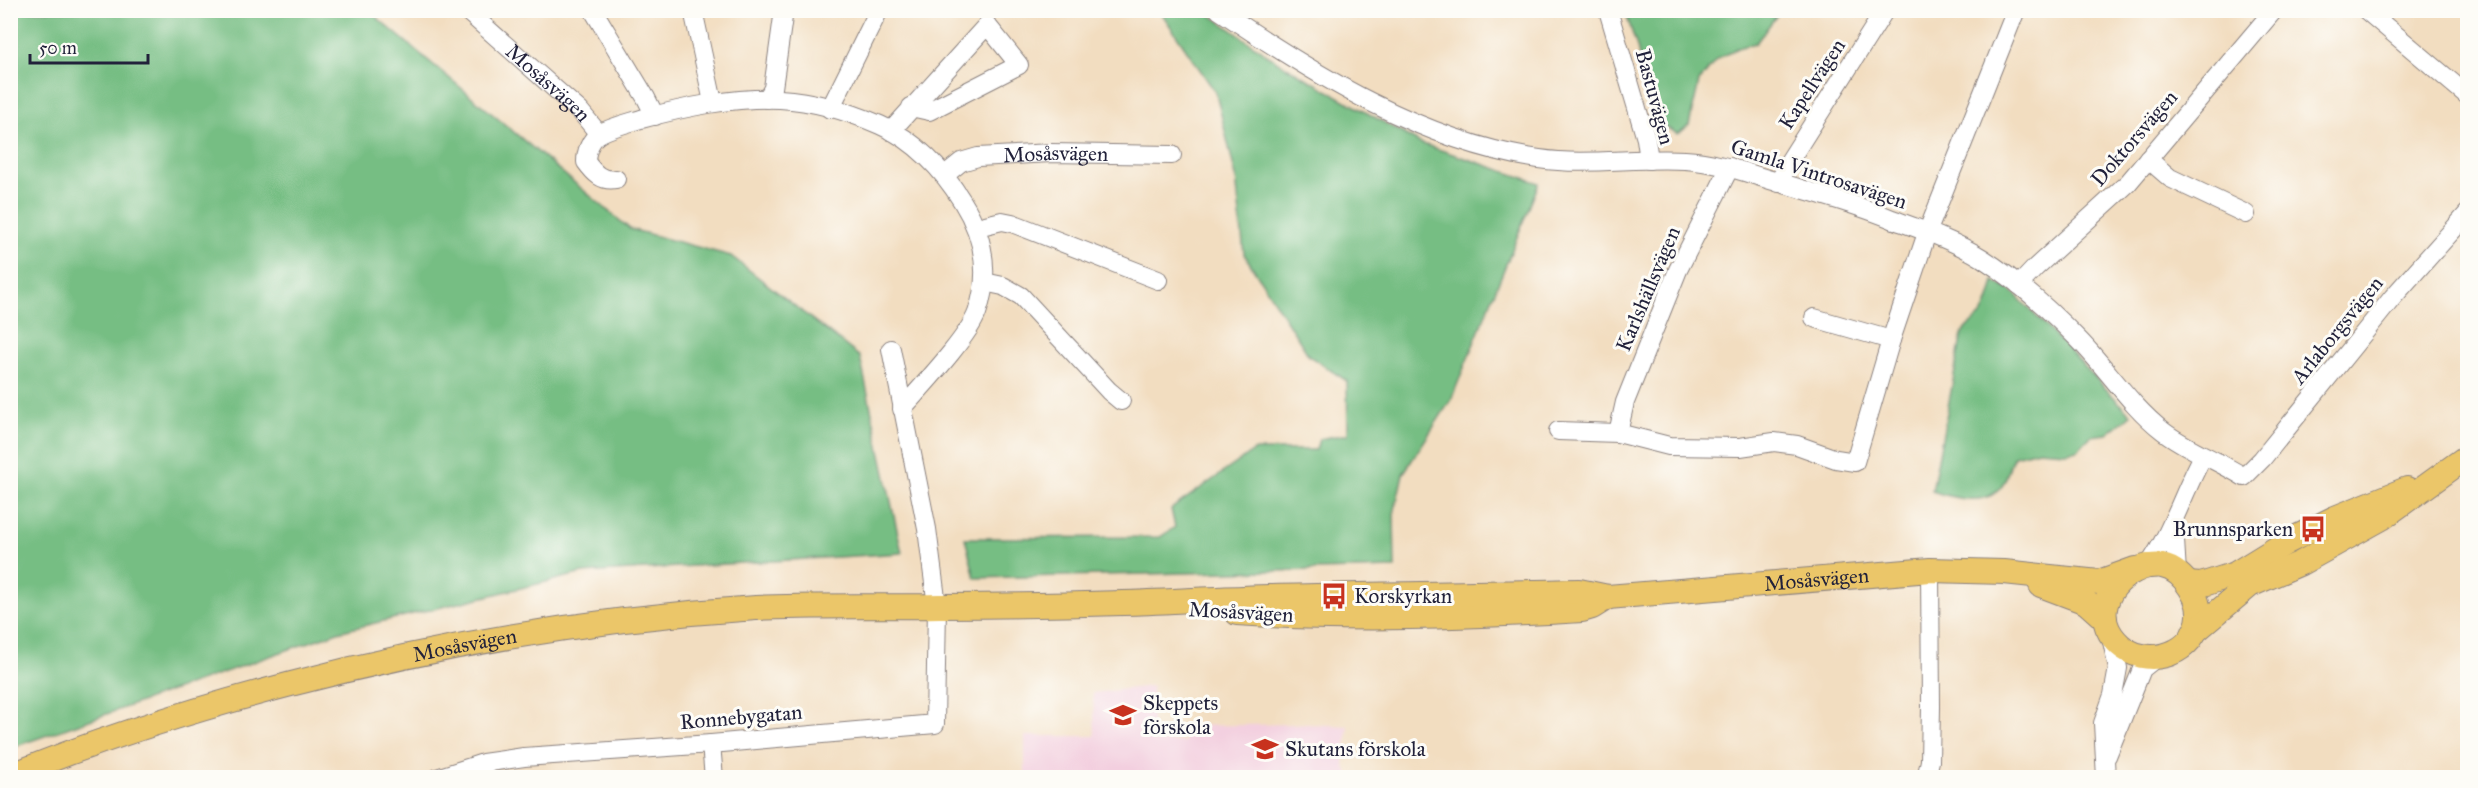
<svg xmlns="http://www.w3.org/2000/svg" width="2478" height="788" font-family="'IM FELL Great Primer',serif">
<rect width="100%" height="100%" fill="#fdfcf7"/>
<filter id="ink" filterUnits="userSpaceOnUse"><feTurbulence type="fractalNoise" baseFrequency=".0167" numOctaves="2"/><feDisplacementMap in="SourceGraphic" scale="12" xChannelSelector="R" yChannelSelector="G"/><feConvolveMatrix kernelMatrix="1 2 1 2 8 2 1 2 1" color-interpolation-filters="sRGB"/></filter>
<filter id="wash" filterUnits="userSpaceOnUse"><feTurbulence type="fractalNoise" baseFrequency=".008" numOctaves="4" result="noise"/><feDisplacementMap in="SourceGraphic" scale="24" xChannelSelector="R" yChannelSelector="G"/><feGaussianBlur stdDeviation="1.35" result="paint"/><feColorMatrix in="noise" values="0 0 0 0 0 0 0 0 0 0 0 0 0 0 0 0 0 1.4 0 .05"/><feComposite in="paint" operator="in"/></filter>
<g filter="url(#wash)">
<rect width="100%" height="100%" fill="#f2ddc0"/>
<!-- built -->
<path fill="#f3cfdf" d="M1152,686V741L1185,742V726L1304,724L1348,726L1344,765L1350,777H1025V736H1095L1093,693Z"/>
<!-- forest -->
<g fill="#76be83" stroke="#4c705f" stroke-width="1.5">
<path d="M10,11H369L630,229L731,256L860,357L902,553L583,573L338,632L11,748Z"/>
<path d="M1160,11H1205L1276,61L1420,143L1539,183L1451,400L1403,474L1394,514L1395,568L975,578L965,538L1160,537L1175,527L1171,509L1255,450H1316L1319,439L1348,434L1347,381L1309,356L1244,254L1236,177L1216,93Z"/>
<path d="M1625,11V10L1780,11L1756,43L1737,48L1716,60L1699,82L1689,125L1678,134L1659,124L1651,114L1637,47Z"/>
<path d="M1994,281L2013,292L2131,415L2107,434L2091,436L2077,450L2066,452L2038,450L2014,456C2008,466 2008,477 2002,486C1987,507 1952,498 1932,491L1960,344C1964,322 1970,328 1982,314C1989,304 1991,292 1994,281Z"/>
</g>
</g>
<g filter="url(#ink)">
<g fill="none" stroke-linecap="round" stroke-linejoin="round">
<!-- minor casing -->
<g stroke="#8a807e" stroke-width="20">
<g id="minor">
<path id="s1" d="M466,10L580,111L599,134"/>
<path d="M593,10L646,98L655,116"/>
<path d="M693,10L713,102"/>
<path d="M1219,10C1315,75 1423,142 1539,159C1587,166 1636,157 1685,160C1719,162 1749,174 1781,183C1818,194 1856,204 1892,219C1922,230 1955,241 1982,258C2018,281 2051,311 2080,341C2109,371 2130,405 2163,431C2188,450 2217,460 2244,477L2262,459L2393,297L2468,213"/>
<path d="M1608,10L1646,139L1649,160"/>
<path d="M2366,10L2468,96"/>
<path d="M767,99L773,88L784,10"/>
<path d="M830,109L879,10"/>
<path d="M891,131L987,25L1019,65L929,111L911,107"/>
<path d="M2148,159L2170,178L2246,214"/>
<path id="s2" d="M945,175L961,162L978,157L1051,153L1172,155"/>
<path d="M616,179C602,182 594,173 586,162C586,152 590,140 599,134C611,127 628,123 641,119C686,107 733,97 780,99C813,101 850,112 880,125C915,140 943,170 962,201C984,236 991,273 977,313C967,339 922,386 902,409"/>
<path d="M1779,183L1788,163L1885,10"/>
<path d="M977,227L1002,221L1012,223L1158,280"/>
<path d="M984,282L1003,286L1021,296L1109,391L1121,401"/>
<path d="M2019,285L2036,267L2128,183L2274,10"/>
<path d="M1814,318L1891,340"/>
<path d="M1558,431L1618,433L1669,446L1740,447L1774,442L1797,445L1836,459L1855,462L1891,340L1927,233L2016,10"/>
<path d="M1618,433L1625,402L1678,270L1730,167"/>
<path d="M2174,523L2177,573"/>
<path d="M2148,566C2172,532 2183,493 2203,456"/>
<path d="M711,744L714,778"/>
<path d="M2107,756L2142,669L2156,658"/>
<path d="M437,778L483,763L524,757L711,744L935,724L937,606L927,529L891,349"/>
<path d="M1926,778L1930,761L1931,707L1930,570"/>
<path d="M2106,778L2103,723L2113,695L2118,668L2110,633"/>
</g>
</g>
<!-- major casing -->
<g stroke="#8a807e" stroke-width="26">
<g id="major">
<path d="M2148,566C2153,566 2158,565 2162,566C2184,570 2204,602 2198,623C2189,658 2144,667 2120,645C2087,615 2112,575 2148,566Z"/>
<path d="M2188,584L2201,585L2235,574L2287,542L2335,518L2407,489"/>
<path d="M2041,585L2086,602L2105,619"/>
<path d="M1237,613C1351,621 1467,617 1582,610L1592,607L1608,597"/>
<path d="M2194,632L2250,585L2301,563L2382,518L2468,456"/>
<path id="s3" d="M10,776C102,738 195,709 291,684C443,644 598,618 756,608C817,605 878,607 939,606C1001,606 1062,605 1123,603C1163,602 1203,599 1243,598C1355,594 1467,594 1579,591L1608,597L1930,570L2004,572L2099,582L2135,569"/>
</g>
</g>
<!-- minor -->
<use href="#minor" stroke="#fff" stroke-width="18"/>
<!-- major -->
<use href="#major" stroke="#ebc669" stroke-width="24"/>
</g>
</g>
<!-- icons -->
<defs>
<g id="bus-bare" transform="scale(2.07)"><path d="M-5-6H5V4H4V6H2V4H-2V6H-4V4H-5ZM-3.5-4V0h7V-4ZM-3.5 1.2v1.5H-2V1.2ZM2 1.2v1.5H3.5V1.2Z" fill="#c8321e" stroke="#fdfcf7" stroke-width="2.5" paint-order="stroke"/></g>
<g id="school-bare" transform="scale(2.07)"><path d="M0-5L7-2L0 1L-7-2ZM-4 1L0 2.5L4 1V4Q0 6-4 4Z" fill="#c8321e" stroke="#fdfcf7" stroke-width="2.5" paint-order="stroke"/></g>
</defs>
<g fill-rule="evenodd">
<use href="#bus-bare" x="2313" y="529"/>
<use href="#bus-bare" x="1334" y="596"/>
<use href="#school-bare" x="1123" y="715"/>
<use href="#school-bare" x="1265" y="749"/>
</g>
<g text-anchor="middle" stroke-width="6" stroke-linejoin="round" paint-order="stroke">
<!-- street labels -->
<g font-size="21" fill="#22223b" stroke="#fdfcf7">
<text dy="7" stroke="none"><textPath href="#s1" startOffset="110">Mosåsvägen</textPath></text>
<text transform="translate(1812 84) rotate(-57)" y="7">Kapellvägen</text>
<text transform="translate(1655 97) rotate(75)" y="7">Bastuvägen</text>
<text transform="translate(2134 138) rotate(-49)" y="7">Doktorsvägen</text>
<text dy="7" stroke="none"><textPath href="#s2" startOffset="116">Mosåsvägen</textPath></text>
<text transform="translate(1819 174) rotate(18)" y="7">Gamla Vintrosavägen</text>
<text transform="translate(1648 289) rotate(-67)" y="7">Karlshällsvägen</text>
<text transform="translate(2337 330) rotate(-51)" y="7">Arlaborgsvägen</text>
<text dy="7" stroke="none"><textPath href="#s3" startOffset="1830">Mosåsvägen</textPath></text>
<text transform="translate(1241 612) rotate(3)" y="7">Mosåsvägen</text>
<text dy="7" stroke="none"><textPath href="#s3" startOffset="474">Mosåsvägen</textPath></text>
<text transform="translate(741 717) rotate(-5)" y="7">Ronnebygatan</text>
</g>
<!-- poi labels -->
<g font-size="21" fill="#22223b" stroke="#fdfcf7" text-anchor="start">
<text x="2293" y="536" text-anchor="end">Brunnsparken</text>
<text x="1354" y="603">Korskyrkan</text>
<text x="1143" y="710">Skeppets<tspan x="1143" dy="24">förskola</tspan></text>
<text x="1285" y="756">Skutans förskola</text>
</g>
</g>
<!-- margin -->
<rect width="2478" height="788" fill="none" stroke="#fdfcf7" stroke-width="36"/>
<!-- scale -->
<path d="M30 54v9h118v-9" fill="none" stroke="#22223b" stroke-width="3"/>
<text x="39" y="54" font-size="18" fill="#22223b" stroke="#fdfcf7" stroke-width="4.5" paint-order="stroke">50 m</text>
</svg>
